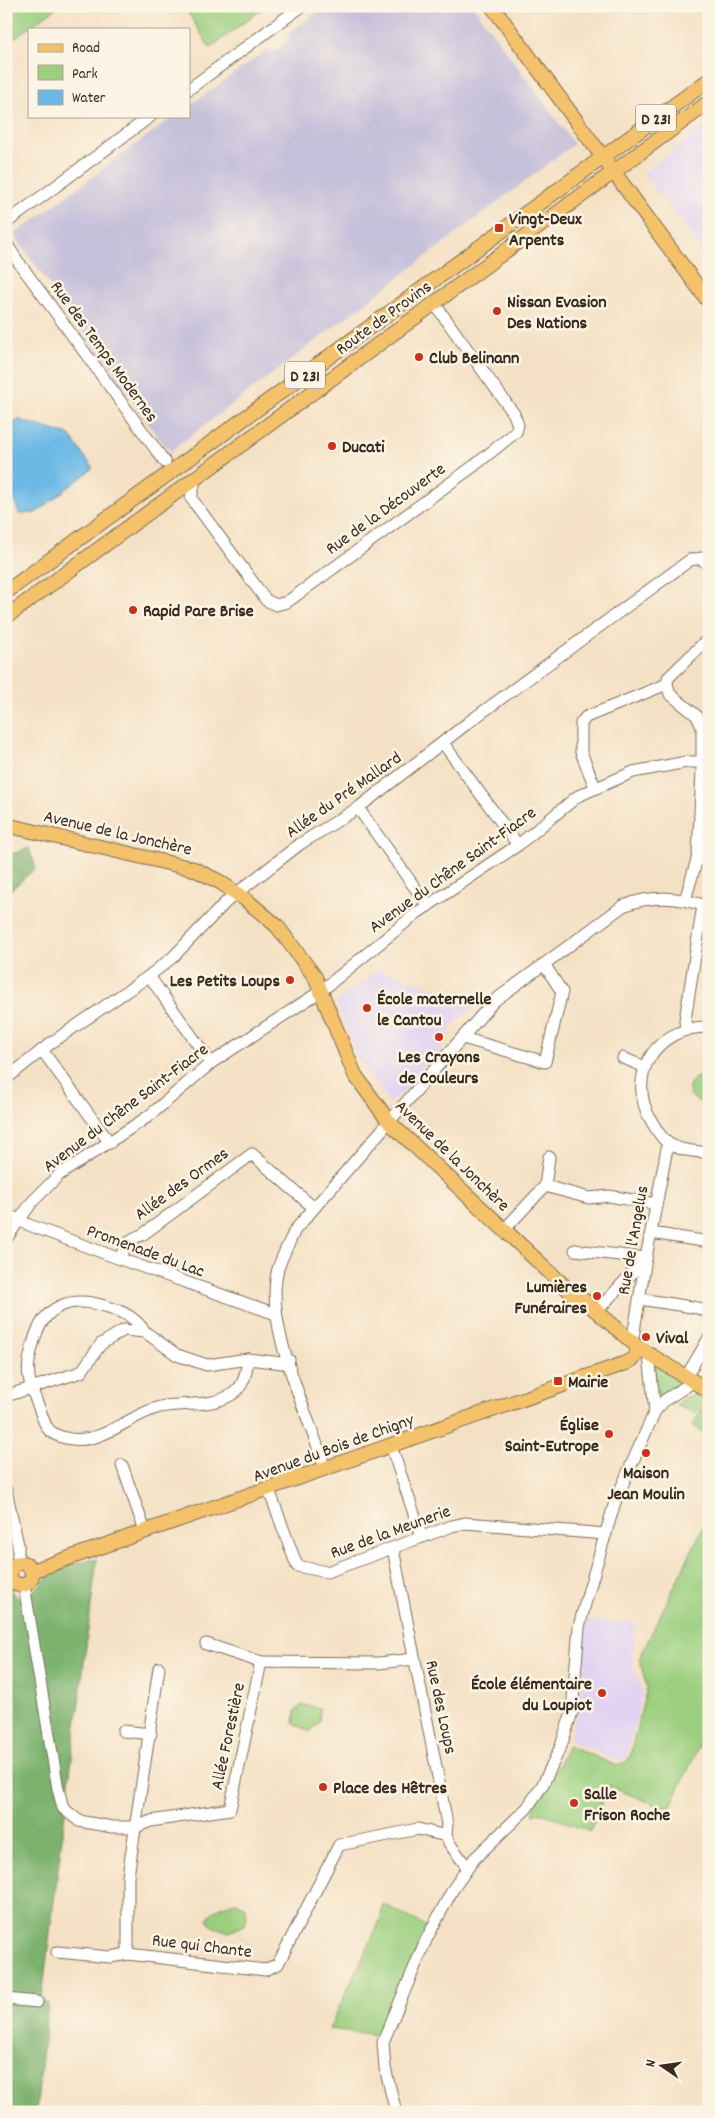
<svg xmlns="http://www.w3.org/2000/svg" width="715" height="2118" font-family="Dekko,sans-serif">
<rect width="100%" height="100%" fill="#fcf5e5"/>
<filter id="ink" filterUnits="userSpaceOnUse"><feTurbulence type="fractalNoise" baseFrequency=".02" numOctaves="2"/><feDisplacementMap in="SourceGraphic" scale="10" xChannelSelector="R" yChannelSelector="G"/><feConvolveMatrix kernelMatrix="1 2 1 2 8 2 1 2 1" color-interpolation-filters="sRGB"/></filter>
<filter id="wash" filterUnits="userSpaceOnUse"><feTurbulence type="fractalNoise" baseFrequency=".0096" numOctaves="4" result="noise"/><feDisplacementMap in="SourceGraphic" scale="20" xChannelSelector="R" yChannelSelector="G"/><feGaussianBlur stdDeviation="1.12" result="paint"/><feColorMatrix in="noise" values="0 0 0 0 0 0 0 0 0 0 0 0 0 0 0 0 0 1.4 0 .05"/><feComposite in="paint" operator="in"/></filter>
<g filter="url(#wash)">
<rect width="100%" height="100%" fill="#f4e1c5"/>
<!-- built -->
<g fill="#e3d3f2">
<path d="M709,122V259L643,173Z"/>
<path d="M378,969L478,1004L448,1029L451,1034L439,1043L442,1047L428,1065L425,1063L420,1067L422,1071L403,1094L401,1093L389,1102L355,1054L336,1002Z"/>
<path d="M587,1620L636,1623L632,1663L643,1692L626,1758L622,1761L570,1740L580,1694Z"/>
</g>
<!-- industrial -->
<path fill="#c6c0da" d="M325,6H473L574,144L171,451L160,440L14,235L174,116H189V106L268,49L272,53L290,40L286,35Z"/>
<!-- green -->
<g fill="#9bcf7f" stroke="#6b7c4e">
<path d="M6,6H59L6,44Z"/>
<path d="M184,6H266L210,48Z"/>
<path d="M709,1075V1105C695,1102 680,1092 695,1078Z"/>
<path d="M653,1361L682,1380L681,1385L659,1399Z"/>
<path d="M694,1395L709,1402L694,1413L675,1405L684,1398Z"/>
<path d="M701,1410L709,1414V1436L692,1426Z"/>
<path d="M709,1515V1725L669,1810L608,1786L590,1832L539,1812L533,1815L535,1806L554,1775L568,1745L617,1766L626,1762L630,1756L647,1687L639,1659Z"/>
<path d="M302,1705L320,1708L319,1722L310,1732L294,1724L295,1711Z"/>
<path d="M236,1902L244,1906L247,1916L245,1925L229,1932L212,1926L208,1919C213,1908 225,1905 236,1902Z"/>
<path d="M383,1904L428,1927L377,2035L329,2029L380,1921Z"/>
</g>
<!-- forest -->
<g fill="#7cb26e" stroke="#5c6e46">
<path d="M29,848L36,868L6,894V856Z"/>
<path d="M97,1559L42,1997L48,2005L36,2112H6V1585L21,1602L59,1566Z"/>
</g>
<!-- water -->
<path fill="#6cb9e6" stroke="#547282" d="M20,420L69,435L93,468L36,513L19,514L6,477V421Z"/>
</g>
<g filter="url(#ink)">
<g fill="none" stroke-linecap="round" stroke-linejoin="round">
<!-- minor casing -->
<g stroke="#7c6a58" stroke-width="13">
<g id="minor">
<path d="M189,89L302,6"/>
<path d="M6,223L151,116"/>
<path d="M6,243L17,260L165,462"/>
<path d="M196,476L191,498L266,600L276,605L287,602L475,465L516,432L518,425L514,414L434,303"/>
<path d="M443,743L518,845"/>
<path d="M595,787L581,752V723L586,717L667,684"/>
<path d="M358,808L428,906"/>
<path d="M685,900L698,856L702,770V727L697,716L670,694L667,684L668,678L709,638"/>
<path d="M149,976L211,1063"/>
<path d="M709,1027C656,1026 624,1076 652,1122C656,1129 661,1138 668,1143C679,1151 696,1151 709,1153"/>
<path d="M686,1028L685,1020L703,905"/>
<path d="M463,1038L545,1062L562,992L544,964"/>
<path d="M42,1050L110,1143"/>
<path d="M623,1058L645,1067"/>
<path d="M6,1079L51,1043L149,976L173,957L228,900L300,844L358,808L469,722L690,560L702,558L709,567"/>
<path d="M545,1186L589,1198L609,1196L656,1204"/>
<path d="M6,1214L29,1225L120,1259L276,1314"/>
<path d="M504,1230L545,1186L549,1157"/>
<path d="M651,1233L709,1242"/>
<path d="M6,1239L32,1202L59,1175L149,1116L211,1063L321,991L417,913L518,845L578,796L633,772L687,762H709"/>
<path d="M575,1250L646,1258"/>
<path d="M120,1259C125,1246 128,1239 142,1235L252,1154L314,1208"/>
<path d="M640,1299L698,1308L709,1313"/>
<path d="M597,1311L646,1258"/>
<path d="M145,1332C137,1319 122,1311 108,1307C71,1295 43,1304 33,1344C30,1355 27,1366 29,1377C31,1390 37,1402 41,1413C43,1418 44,1423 47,1427C50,1433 60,1437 66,1438C101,1447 128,1415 160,1407C184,1402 213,1408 234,1393C245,1384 246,1372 248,1359"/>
<path d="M632,1343L646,1258L668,1143"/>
<path d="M649,1355L655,1411"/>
<path d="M686,1377L709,1338"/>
<path d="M6,1396L81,1372L101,1344L124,1330L145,1332L177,1355L207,1365L248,1359L282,1363L289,1360"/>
<path d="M391,1446L422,1537"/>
<path d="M122,1465L145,1531"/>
<path d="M325,1469C309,1414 263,1325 278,1269C282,1256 289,1243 295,1230L494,1001L623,906C652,894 680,897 709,907"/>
<path d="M6,1490L18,1545V1563"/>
<path d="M269,1490L297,1566L327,1572L452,1526L465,1523L606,1534"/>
<path d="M393,1548C410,1640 430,1732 447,1824L446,1836L449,1843L467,1867"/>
<path d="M24,1585L58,1789L63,1808L79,1821L112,1827H136L151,1821L230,1809L261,1662L379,1663L414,1659"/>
<path d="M206,1644L261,1662"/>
<path d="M159,1668L128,1876V1954L265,1970L278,1964L339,1845L418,1829L446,1836"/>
<path d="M123,1731L151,1734"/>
<path d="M57,1952L110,1957L128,1954"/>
<path d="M6,1999L37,2002"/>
<path d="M396,2112L385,2068L383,2042L426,1940L453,1889L474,1859L527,1808L543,1784L561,1746L572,1712L579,1627L586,1600L615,1502L655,1411L665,1400L693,1382"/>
</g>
</g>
<!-- major casing -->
<g stroke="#7c6a58" stroke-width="16">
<g id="major">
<path d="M492,6L709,302"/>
<path d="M6,592L709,80"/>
<path d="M6,617L709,102"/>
<path d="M6,825L194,869L220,882L246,900L277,926L315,977L355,1075L390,1123L575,1296L585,1301L639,1348L709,1391"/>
<circle cx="21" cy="1574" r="11"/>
<path d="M32,1571L626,1363L634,1358L639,1348"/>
</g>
</g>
<!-- minor -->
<use href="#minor" stroke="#fff" stroke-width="11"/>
<!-- major -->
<use href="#major" stroke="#f3c26a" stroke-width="14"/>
</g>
</g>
<!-- markers -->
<g fill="#c8321e" stroke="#fcf5e5" stroke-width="2">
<rect x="494" y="223" width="10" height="10" rx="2.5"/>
<circle cx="497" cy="311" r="5"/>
<circle cx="419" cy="357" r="5"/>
<circle cx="332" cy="446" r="5"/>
<circle cx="133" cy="610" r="5"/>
<circle cx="290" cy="980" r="5"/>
<circle cx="367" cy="1008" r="5"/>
<circle cx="439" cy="1037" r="5"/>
<circle cx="597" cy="1296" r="5"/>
<circle cx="646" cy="1337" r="5"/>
<rect x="553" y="1376" width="10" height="10" rx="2.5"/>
<circle cx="609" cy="1434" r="5"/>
<circle cx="646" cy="1453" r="5"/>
<circle cx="602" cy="1693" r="5"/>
<circle cx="323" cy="1787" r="5"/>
<circle cx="574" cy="1803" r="5"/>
</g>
<g text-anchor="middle" stroke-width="5" stroke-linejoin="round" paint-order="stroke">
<!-- shield labels -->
<g fill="#fcf5e5" stroke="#75675a" stroke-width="1">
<rect x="636" y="104.5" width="40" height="27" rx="4"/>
<rect x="285" y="361.5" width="40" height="27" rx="4"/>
</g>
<g font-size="16" font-weight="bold" fill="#3b2a1e">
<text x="656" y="124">D 231</text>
<text x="305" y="381">D 231</text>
</g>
<!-- poi labels -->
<g font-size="18" font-weight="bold" fill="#3b2a1e" stroke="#fcf5e5" text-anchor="start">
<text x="509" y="224">Vingt-Deux<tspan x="509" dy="21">Arpents</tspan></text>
<text x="507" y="307">Nissan Evasion<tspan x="507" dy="21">Des Nations</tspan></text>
<text x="429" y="363">Club Belinann</text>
<text x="342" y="452">Ducati</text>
<text x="143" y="616">Rapid Pare Brise</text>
<text x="280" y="986" text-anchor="end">Les Petits Loups</text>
<text x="377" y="1004">École maternelle<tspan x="377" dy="21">le Cantou</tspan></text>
<text x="439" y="1062" text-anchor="middle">Les Crayons<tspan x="439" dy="21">de Couleurs</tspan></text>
<text x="587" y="1292" text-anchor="end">Lumières<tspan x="587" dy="21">Funéraires</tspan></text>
<text x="656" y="1343">Vival</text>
<text x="568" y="1387">Mairie</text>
<text x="599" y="1430" text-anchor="end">Église<tspan x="599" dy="21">Saint-Eutrope</tspan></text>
<text x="646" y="1478" text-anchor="middle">Maison<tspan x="646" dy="21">Jean Moulin</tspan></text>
<text x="592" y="1689" text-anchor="end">École élémentaire<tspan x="592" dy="21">du Loupiot</tspan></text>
<text x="333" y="1793">Place des Hêtres</text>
<text x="584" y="1799">Salle<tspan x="584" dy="21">Frison Roche</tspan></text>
</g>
<!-- street labels -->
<g font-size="18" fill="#3b2a1e" stroke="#fcf5e5">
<text transform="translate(383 317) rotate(-36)" y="6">Route de Provins</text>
<text transform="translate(105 351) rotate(54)" y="6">Rue des Temps Modernes</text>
<text transform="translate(385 508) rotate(-36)" y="6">Rue de la Découverte</text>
<text transform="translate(343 794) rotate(-35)" y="6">Allée du Pré Mallard</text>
<text transform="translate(118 832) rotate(13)" y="6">Avenue de la Jonchère</text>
<text transform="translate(452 869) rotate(-36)" y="6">Avenue du Chêne Saint-Fiacre</text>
<text transform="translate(125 1107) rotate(-37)" y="6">Avenue du Chêne Saint-Fiacre</text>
<text transform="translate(453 1155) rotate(44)" y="6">Avenue de la Jonchère</text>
<text transform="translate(181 1183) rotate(-36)" y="6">Allée des Ormes</text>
<text transform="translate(632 1240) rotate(-80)" y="6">Rue de l'Angelus</text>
<text transform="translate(146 1250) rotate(20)" y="6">Promenade du Lac</text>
<text transform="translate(333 1447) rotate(-20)" y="6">Avenue du Bois de Chigny</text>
<text transform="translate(390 1531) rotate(-20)" y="6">Rue de la Meunerie</text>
<text transform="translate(442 1707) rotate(78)" y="6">Rue des Loups</text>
<text transform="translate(227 1736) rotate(-78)" y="6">Allée Forestière</text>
<text transform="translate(202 1945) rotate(7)" y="6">Rue qui Chante</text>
</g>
</g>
<!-- margin -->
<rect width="715" height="2118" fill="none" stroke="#fcf5e5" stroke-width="25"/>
<!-- legend -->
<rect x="28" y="28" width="162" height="90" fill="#fcf5e5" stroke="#afa495"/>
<rect x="38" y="44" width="25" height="8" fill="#f3c26a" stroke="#afa495"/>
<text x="72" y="52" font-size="15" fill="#3b2a1e">Road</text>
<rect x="38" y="65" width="25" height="15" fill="#9bcf7f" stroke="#afa495"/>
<text x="72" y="78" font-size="15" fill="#3b2a1e">Park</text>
<rect x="38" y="90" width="25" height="15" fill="#6cb9e6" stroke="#afa495"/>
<text x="72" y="102" font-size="15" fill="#3b2a1e">Water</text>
<!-- north arrow -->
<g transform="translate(662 2066) rotate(283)" stroke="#fcf5e5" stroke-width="4" paint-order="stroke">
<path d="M0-4L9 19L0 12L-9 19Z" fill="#3b2a1e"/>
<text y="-8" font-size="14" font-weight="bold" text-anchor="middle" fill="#3b2a1e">N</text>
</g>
</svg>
